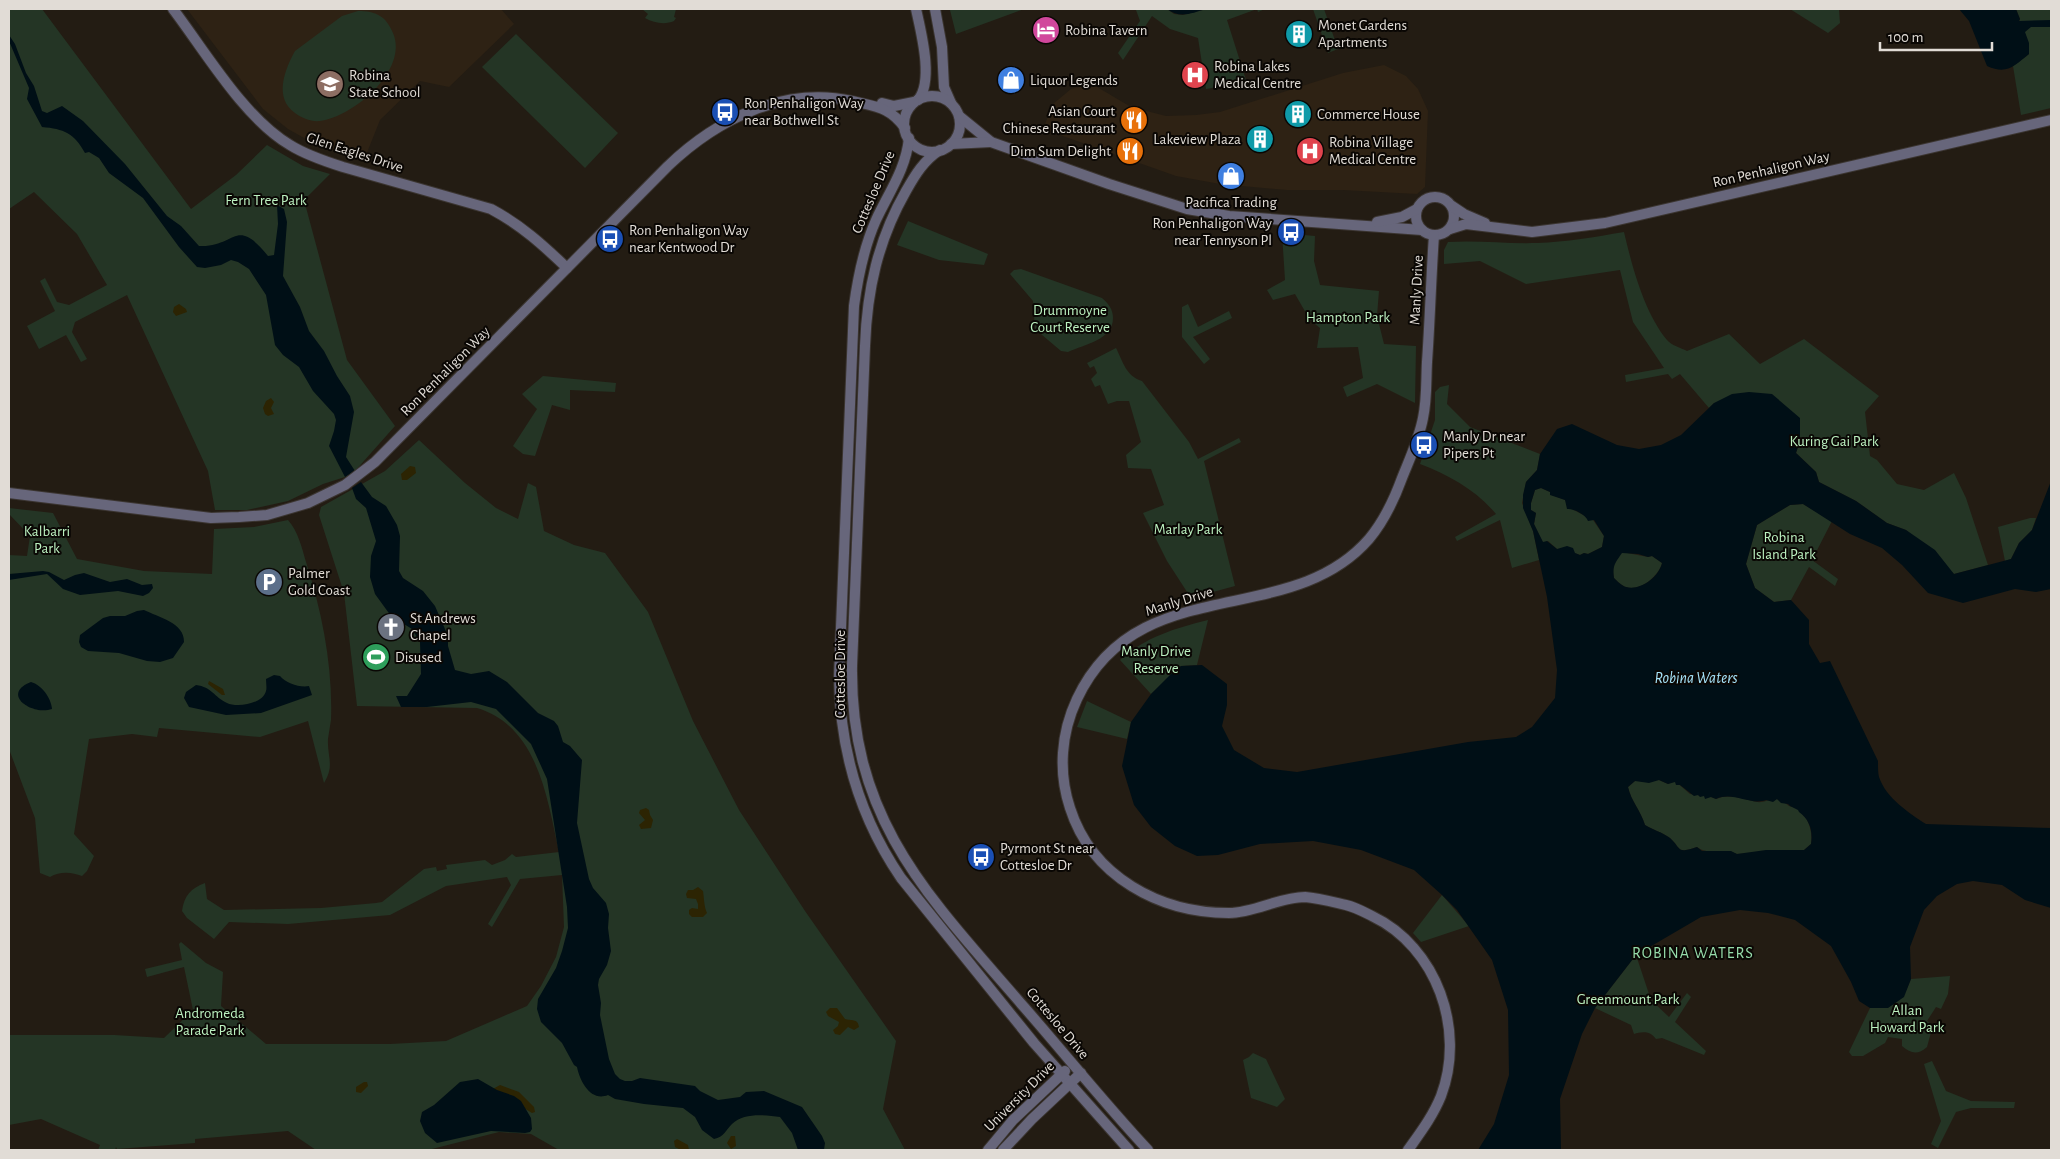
<svg xmlns="http://www.w3.org/2000/svg" width="2060" height="1159" font-family="'Alegreya Sans',sans-serif">
<rect width="100%" height="100%" fill="#231c13"/>
<!-- built -->
<g fill="#2e2214">
<path d="M187,9H501L514,24L449,87L420,81L380,120L364,160L315,144L288,129L263,109Z"/>
<path d="M1384,65L1406,76L1418,89L1428,111L1425,187L1417,194L1343,190H1287L1220,184L1176,176L1043,129L1053,104L1071,89L1092,84L1131,107L1166,116L1196,115L1220,112L1343,73Z"/>
</g>
<!-- green -->
<g fill="#243525">
<path d="M9,9H42L191,209L236,175L267,145L303,166L330,174L304,200L347,360L395,426L355,471L345,477L323,484L288,501L247,510H215L208,471L127,295L75,322L72,332L87,359L81,362L66,335L39,349L27,326L55,311L40,281L45,278L57,302L69,305L107,285L77,234L34,192L9,209Z"/>
<path d="M642,9H676L674,17L676,18L674,21C665,25 654,23 645,18L648,14Z"/>
<path d="M947,9H1024L956,34L950,10Z"/>
<path d="M1140,9H1167L1174,14L1183,15L1206,9H1265L1258,12L1257,9L1227,20L1246,80L1225,86L1206,89L1198,38L1170,29L1152,16L1123,60L1118,53L1140,21L1136,10Z"/>
<path d="M1313,9H1324L1338,49L1328,53Z"/>
<path d="M1790,9H1839L1840,23L1828,33Z"/>
<path d="M2016,9H2051V108L2021,115L2013,66L2029,54L2019,22L2020,19Z"/>
<path d="M358,11C376,11 386,16 393,33C409,70 353,117 320,121C311,122 302,118 295,113C274,98 284,71 295,51L342,16Z"/>
<path d="M516,34L618,133L585,168L482,67Z"/>
<path d="M908,221L988,254L984,265L939,260L897,245Z"/>
<path d="M1624,232C1632,266 1644,312 1667,340C1671,345 1681,348 1687,351L1729,334L1760,364L1804,339L1879,396L1865,412L1870,456L1877,460L1897,484L1924,490L1954,473L1966,498L1988,565L1954,574L1906,530L1887,523L1856,501L1819,482L1816,472L1796,453L1800,441L1714,403L1709,408L1680,374L1672,379L1668,374L1626,382L1625,375L1664,368L1633,322L1620,270L1526,284L1480,261L1444,264V250L1448,242C1478,240 1507,244 1537,243C1566,242 1595,237 1624,232Z"/>
<path d="M1282,233L1315,236L1314,261L1320,285L1379,291L1377,316L1384,344L1416,346L1415,403L1377,384L1347,397L1343,387L1363,378L1358,347L1317,348L1320,328L1310,320L1295,294L1273,300L1267,290L1285,280Z"/>
<path d="M1021,269L1102,298C1108,303 1113,309 1113,318C1113,340 1085,344 1068,352L1061,351L1035,329L1033,301L1010,274L1014,270Z"/>
<path d="M1188,304L1198,327L1229,311L1232,318L1193,337L1210,359L1204,364L1182,337V307Z"/>
<path d="M1116,348C1123,362 1126,376 1142,381L1189,442L1198,459L1239,438L1241,442L1204,461L1235,586L1191,598L1167,561L1143,513L1164,505L1151,469L1128,468L1126,455L1141,442L1129,401H1117L1108,404L1100,385L1095,387L1091,379L1097,373L1094,366L1090,368L1087,363Z"/>
<path d="M543,376L616,383L615,392L570,390V410L552,405L535,456L523,454L513,446L537,409L522,394Z"/>
<path d="M1449,385L1447,404L1470,427L1540,454L1537,470L1526,482L1522,503L1533,531L1539,560L1512,568L1500,520L1457,541L1455,537L1496,514C1476,490 1449,475 1420,464L1435,420V392L1440,387Z"/>
<path d="M419,440L465,483L496,508L518,519L528,483L536,487L544,531L574,545L605,553L648,612L693,721L739,810L805,911L896,1041L883,1109L905,1150H559L531,1134L499,1132L428,1150H316L288,1131L195,1139V1143L117,1149L116,1147L115,1150H98L100,1145L41,1119L9,1125V1035H114L164,1038L193,1010L184,967L147,977L145,969L182,960L179,944L181,942L206,963L223,972L221,1006L266,1044H390L446,1041L527,1006L541,986L556,957L564,927L562,875L520,879L492,927L488,924L511,885L507,877L446,886L390,915L288,924L229,922L214,939L187,918L182,911C184,896 191,888 205,883L207,899L224,910L321,908L376,903L382,902L424,869L436,867L437,871L447,869L446,865L485,860L492,865L505,860L512,854L516,857L559,852C547,798 538,726 477,708L357,706L344,593L319,515L321,507L385,471Z"/>
<path d="M1541,488L1550,492V494L1565,500L1570,508L1593,520L1604,536L1602,547L1588,554L1584,553L1580,555L1563,549H1557L1548,541L1543,543L1534,524L1536,513L1531,510V503L1535,490Z"/>
<path d="M1803,504L1832,521L1812,560L1838,579L1835,586L1809,567L1791,600L1774,602L1755,588L1746,564L1757,525L1790,505Z"/>
<path d="M9,508L53,513L77,559L144,571L212,574L214,529L254,527L288,520C298,531 302,548 306,562C322,612 333,667 331,720C330,726 329,732 328,739C327,757 335,765 324,783L308,721L260,737L159,728L157,737L132,734L89,739L74,834L94,856L87,871L82,876C72,872 60,871 50,877L40,873L35,818L9,749V555L27,556L30,536L9,514Z"/>
<path d="M2030,518H2036L2032,530L2019,543L2011,559L2005,561L1998,527Z"/>
<path d="M1622,552L1648,557L1652,556L1662,563C1659,576 1640,592 1626,587C1622,586 1617,581 1614,578C1612,567 1613,560 1622,552Z"/>
<path d="M1208,620L1197,665L1181,666L1151,694L1120,660C1145,637 1176,628 1208,620Z"/>
<path d="M1087,701L1131,722L1127,739L1077,727Z"/>
<path d="M1659,780L1668,784L1675,781L1690,794L1711,797L1716,799C1730,793 1743,799 1757,802C1763,803 1769,799 1776,799C1781,800 1785,803 1789,806C1791,807 1794,807 1796,808C1808,816 1813,830 1811,844L1804,850L1737,854C1724,848 1709,856 1697,847C1676,854 1682,849 1670,838C1662,832 1653,830 1645,825C1641,811 1631,801 1628,787L1635,781Z"/>
<path d="M1442,895L1469,926L1421,942L1413,933Z"/>
<path d="M1636,955L1651,1000L1669,1017L1687,993L1691,997L1675,1022L1706,1051L1704,1055L1662,1038L1656,1039C1651,1031 1642,1031 1634,1034L1631,1025L1595,1008Z"/>
<path d="M1950,976L1948,994L1941,1009L1936,1007L1927,1021L1933,1025L1927,1047C1918,1055 1911,1054 1902,1046V1039L1888,1037L1885,1043L1863,1056H1852L1849,1052L1870,1008C1895,1008 1902,1002 1911,979Z"/>
<path d="M1253,1053L1266,1059L1285,1099L1277,1107L1251,1098L1243,1060L1249,1057Z"/>
<path d="M1932,1061L1946,1091L1971,1101L2015,1102L2014,1108H1971L1956,1112L1938,1148L1931,1144L1941,1121L1924,1064Z"/>
</g>
<!-- sand -->
<g fill="#2c2403">
<path d="M179,304L186,309L187,312L176,316L173,312L174,307Z"/>
<path d="M271,398L274,402L271,408L274,414L268,416L265,414L263,408L266,401Z"/>
<path d="M410,466L415,467L416,473L407,480H402L401,474Z"/>
<path d="M209,681L223,689L225,695H222L208,684Z"/>
<path d="M646,808L649,810L650,815L653,820L651,828L641,829L639,825L645,820L639,813L640,810Z"/>
<path d="M698,887L703,891C704,897 704,907 707,913L703,917H692L689,914V910L692,908L698,909V904L696,899L687,898L686,894L688,890H693Z"/>
<path d="M830,1008H837L845,1019C851,1021 858,1018 859,1027L854,1030L848,1027L840,1035L835,1034L833,1030L838,1026L839,1022L828,1016L826,1012Z"/>
<path d="M364,1082H367L368,1086L361,1093L356,1092V1087Z"/>
<path d="M500,1085L519,1092L534,1107L535,1112L532,1113L493,1089Z"/>
<path d="M731,1136H735L736,1146L731,1149L727,1143Z"/>
<path d="M677,1139L688,1145L689,1150H681L675,1147L674,1141Z"/>
</g>
<!-- water -->
<g fill="#000f16" fill-rule="evenodd">
<path d="M1167,9H1206C1192,13 1180,19 1167,9Z"/>
<path d="M1959,9H2016L2020,19L2019,21L2051,20V27H2031L2025,32L2029,43V54C2014,66 2007,75 1987,66L1969,21Z"/>
<path d="M9,35L15,44L26,73L34,86L42,111L47,113L62,106L83,121L125,164L167,216L181,226L199,246C236,248 235,215 268,256L274,255L278,224L277,205L284,209L287,222L283,276L300,307L309,331L324,351L337,376L350,396L354,412L346,457L355,471L345,477L329,446L334,431L336,420L334,414L313,391L299,367L283,355L275,345L266,295L249,269L238,262L231,260L221,265L205,268L197,267L179,247L143,198L109,173L99,158L89,152L85,153C74,133 64,129 42,127L27,99L29,88L9,41Z"/>
<path d="M1749,392L1772,394L1800,418V441L1796,453L1816,472L1819,482L1856,501L1887,523L1906,530L1935,550L1954,574L2011,559L2019,543L2032,530L2051,481V589L2036,592L2015,589L1963,603L1928,593L1902,565L1882,548L1850,534L1803,504L1790,505L1757,525L1746,564L1755,588L1774,602L1791,600L1809,620V644L1820,663L1830,661L1878,761C1878,766 1878,773 1879,777C1886,798 1909,813 1926,824L2051,828V908L2025,900L2002,885L1973,881L1957,884L1937,896L1924,910L1910,947L1911,979L1904,997L1888,1008H1870L1859,1001L1851,982L1831,946L1795,920L1768,913L1740,910L1701,917L1636,955L1595,1008L1582,1034L1560,1099L1561,1150H1478L1494,1124L1509,1075L1508,1010L1492,960L1457,910L1442,895L1414,870L1361,850L1313,841L1260,844L1218,855L1197,856L1175,846L1151,827L1134,805L1122,766L1131,722L1151,694L1173,672L1181,666L1202,665L1227,684V705L1222,726L1234,750L1264,768L1297,772L1468,742L1516,737L1532,727L1555,698L1557,670L1547,597L1533,531L1523,508V495L1526,482L1537,470L1540,454L1557,429L1572,424L1617,445L1639,449L1661,445L1681,435L1714,403L1732,394ZM1541,488L1550,492V495L1565,500L1567,509C1572,508 1586,514 1588,521L1594,520L1604,536L1602,547L1588,554L1584,553L1580,555L1575,553L1573,548L1567,546L1557,549L1547,541L1543,542L1534,524L1536,513L1531,510V503L1535,490ZM1622,553L1638,554L1648,557L1652,556L1662,563C1659,577 1640,591 1626,587C1622,586 1617,581 1614,578C1612,565 1616,562 1622,553ZM1659,780L1668,784L1675,782L1676,785H1680L1694,796L1698,795L1700,797L1704,796L1705,799L1711,797L1716,799C1733,791 1750,806 1766,800L1773,802L1777,799L1781,803L1788,804L1790,806L1798,810L1799,812C1810,820 1813,831 1811,844L1804,850H1766L1737,854L1731,851H1702L1697,847C1676,854 1682,849 1670,838C1662,832 1653,830 1645,825C1641,811 1631,801 1628,787L1635,781L1649,783Z"/>
<path d="M361,482L372,497L386,506L397,525L400,536L399,571L403,578L423,591L435,606L448,636V646L455,670L471,674L489,671L507,682L538,713L554,721L558,726L563,742L570,746L582,760L577,823L589,879L593,888L606,903L609,914L608,928L611,951L607,965L599,979L598,985L601,1003L600,1015L609,1059L615,1074L620,1079L625,1081H632L640,1078L695,1086L700,1091L718,1100L740,1097L746,1092L764,1091L802,1107L822,1136L825,1143L824,1150H798L792,1133L780,1117C766,1115 744,1112 732,1124C726,1130 724,1137 714,1139L702,1130L695,1117L683,1108L644,1104L615,1099L608,1095C591,1102 580,1082 577,1067L574,1065L562,1043L541,1022L537,1009L538,999L556,968L562,951L568,928L567,907L547,779L531,744L496,709L471,702L427,707H401L396,696H407L421,674L420,642L412,629L391,616L375,594L370,577L371,556L376,541L366,508L356,499L352,488Z"/>
<path d="M43,571L49,572L64,580L75,575L84,573L110,582L127,579L142,585L152,584L153,588L149,593L143,596L118,591L80,595L63,589L47,574L9,580V574Z"/>
<path d="M144,610C158,617 185,623 184,642L173,658L160,662L147,661L119,653L88,651L81,647L79,642L80,635L103,618L110,616H125L137,611Z"/>
<path d="M274,675L280,676C286,683 300,688 309,686L312,695L261,713L226,715L189,707L184,698L186,692L196,685C212,687 214,697 227,703C237,708 263,704 266,691C267,688 266,683 266,679Z"/>
<path d="M31,682C42,685 51,698 52,709C32,716 0,694 31,682Z"/>
<path d="M478,1079L497,1090L514,1096L521,1101L531,1118L532,1129L530,1132L525,1133L491,1131L437,1143L425,1133L420,1121L422,1112L434,1105L460,1082Z"/>
</g>
<g fill="none" stroke-linecap="round" stroke-linejoin="round">
<!-- secondary casing -->
<g stroke="#3b3531" stroke-width="12">
<g id="secondary">
<path d="M173,9C205,51 244,118 290,145C306,155 324,161 343,167L491,209C521,225 543,245 567,268"/>
<path d="M916,9C921,32 934,81 918,100"/>
<path d="M935,9L942,47L944,87L951,103"/>
<circle cx="932" cy="124" r="28"/>
<path d="M882,103L894,106L914,102"/>
<path d="M959,116L991,142L1109,184L1187,209L1229,216L1422,230"/>
<path d="M909,138C906,169 889,192 876,220C864,247 858,276 854,306L839,677C840,750 860,818 901,878L1034,1043L1129,1150"/>
<path d="M951,144L991,142"/>
<path d="M940,150C924,160 915,175 906,191C878,240 867,290 865,346L852,666C850,821 930,898 1024,1007C1066,1055 1105,1104 1148,1150"/>
<circle cx="1435" cy="216" r="19"/>
<path d="M1452,206L1464,214L1485,223"/>
<path d="M1377,222L1402,217L1417,209"/>
<path d="M1450,229L1466,224L1532,232L1605,223L2051,120"/>
<path d="M9,493L211,518L239,517L267,515L308,503L345,485L375,462L668,166C717,119 784,86 852,101C877,107 890,107 905,128"/>
<path d="M988,1150L1013,1120L1065,1071"/>
<path d="M1003,1150L1032,1119L1081,1073"/>
<path d="M1408,1150C1420,1133 1433,1116 1441,1096C1466,1030 1437,947 1372,916C1364,912 1355,907 1346,905C1333,902 1318,898 1305,897C1280,897 1254,913 1229,913C1160,913 1092,877 1070,808C1058,772 1061,733 1077,699C1138,569 1289,631 1369,539C1384,521 1394,500 1402,478C1410,458 1419,439 1423,418C1427,400 1426,380 1427,362C1430,320 1431,278 1434,235"/>
</g>
</g>
<!-- secondary -->
<use href="#secondary" stroke="#67667b" stroke-width="10"/>
</g>
<!-- icons -->
<defs>
<g id="hotel-disc" transform="scale(1.4375)"><circle r="9.5" fill="#d1479c" stroke="#0a0704"/><path d="M-6-4.5h1.5V1H6V5H4.5V3h-9V5H-6ZM-4 0a1.8 1.8 0 1 1 3.6 0ZM.5 0V-2.5h3Q6-2.5 6 0Z" fill="#fff"/></g>
<g id="building-disc" transform="scale(1.4375)"><circle r="9.5" fill="#0f9aa8" stroke="#0a0704"/><path d="M-4-6H4V6H1V3H-1V6H-4ZM-2.5-4.3h1.7v1.8h-1.7ZM.8-4.3h1.7v1.8H.8ZM-2.5-1h1.7V.8h-1.7ZM.8-1h1.7V.8H.8Z" fill="#fff"/></g>
<g id="hospital-disc" transform="scale(1.4375)"><circle r="9.5" fill="#e0444e" stroke="#0a0704"/><path d="M-5-5h3v3.5h4V-5h3V5h-3V1.5h-4V5h-3Z" fill="#fff"/></g>
<g id="shop-disc" transform="scale(1.4375)"><circle r="9.5" fill="#3f7fe0" stroke="#0a0704"/><path d="M-5-2.5h2.3a2.7 3.5 0 0 1 5.4 0H5L5.5 6h-11ZM-1.5-2.5h3a1.5 2.3 0 0 0-3 0Z" fill="#fff"/></g>
<g id="school-disc" transform="scale(1.4375)"><circle r="9.5" fill="#8d6e63" stroke="#0a0704"/><path d="M0-5L7-2L0 1L-7-2ZM-4 1L0 2.5L4 1V4Q0 6-4 4Z" fill="#fff"/></g>
<g id="bus-disc" transform="scale(1.4375)"><circle r="9.5" fill="#1a4fb4" stroke="#0a0704"/><path d="M-5-6H5V4H4V6H2V4H-2V6H-4V4H-5ZM-3.5-4V0h7V-4ZM-3.5 1.2v1.5H-2V1.2ZM2 1.2v1.5H3.5V1.2Z" fill="#fff"/></g>
<g id="restaurant-disc" transform="scale(1.4375)"><circle r="9.5" fill="#e8710a" stroke="#0a0704"/><path d="M-5-6h1v4h1v-4h1v4h1v-4h1v5L-1.5 .5V6h-2V.5L-5-1ZM5-6V6H3V1.5H1.5Q1.5-4 5-6Z" fill="#fff"/></g>
<g id="parking-disc" transform="scale(1.4375)"><circle r="9.5" fill="#5c6f8a" stroke="#0a0704"/><path d="M-3.5-5.5H1a3.5 3.5 0 0 1 0 7H-1V5.5H-3.5ZM-1-3.4V-.6H.8a1.4 1.4 0 0 0 0-2.8Z" fill="#fff"/></g>
<g id="church-disc" transform="scale(1.4375)"><circle r="9.5" fill="#6b7280" stroke="#0a0704"/><path d="M-1.2-6h2.4v3.5h3.3v2.4h-3.3V6h-2.4V-.1h-3.3v-2.4h3.3Z" fill="#fff"/></g>
<g id="stadium-disc" transform="scale(1.4375)"><circle r="9.5" fill="#2e9e5b" stroke="#0a0704"/><path d="M0-5a6.5 5 0 1 0 0 10a6.5 5 0 1 0 0-10ZM-3.5-1.8h7v3.6h-7Z" fill="#fff"/></g>
</defs>
<g fill-rule="evenodd">
<use href="#hotel-disc" x="1046" y="30"/>
<use href="#building-disc" x="1299" y="34"/>
<use href="#hospital-disc" x="1195" y="75"/>
<use href="#shop-disc" x="1011" y="80"/>
<use href="#school-disc" x="330" y="84"/>
<use href="#bus-disc" x="725" y="112"/>
<use href="#building-disc" x="1298" y="114"/>
<use href="#restaurant-disc" x="1134" y="120"/>
<use href="#building-disc" x="1260" y="139"/>
<use href="#restaurant-disc" x="1130" y="151"/>
<use href="#hospital-disc" x="1310" y="151"/>
<use href="#shop-disc" x="1231" y="176"/>
<use href="#bus-disc" x="1291" y="232"/>
<use href="#bus-disc" x="610" y="239"/>
<use href="#bus-disc" x="1424" y="445"/>
<use href="#parking-disc" x="269" y="582"/>
<use href="#church-disc" x="391" y="627"/>
<use href="#stadium-disc" x="376" y="657"/>
<use href="#bus-disc" x="981" y="857"/>
</g>
<g text-anchor="middle" stroke-width="4" stroke-linejoin="round" paint-order="stroke">
<!-- poi labels -->
<g font-size="15" fill="#e1dcd6" stroke="#0a0704" text-anchor="start">
<text x="1318" y="30">Monet Gardens<tspan x="1318" dy="17">Apartments</tspan></text>
<text x="1065" y="35">Robina Tavern</text>
<text x="1214" y="71">Robina Lakes<tspan x="1214" dy="17">Medical Centre</tspan></text>
<text x="349" y="80">Robina<tspan x="349" dy="17">State School</tspan></text>
<text x="1030" y="85">Liquor Legends</text>
<text x="744" y="108">Ron Penhaligon Way<tspan x="744" dy="17">near Bothwell St</tspan></text>
<text x="1115" y="116" text-anchor="end">Asian Court<tspan x="1115" dy="17">Chinese Restaurant</tspan></text>
<text x="1317" y="119">Commerce House</text>
<text x="1241" y="144" text-anchor="end">Lakeview Plaza</text>
<text x="1329" y="147">Robina Village<tspan x="1329" dy="17">Medical Centre</tspan></text>
<text x="1111" y="156" text-anchor="end">Dim Sum Delight</text>
<text x="1231" y="207" text-anchor="middle">Pacifica Trading</text>
<text x="1272" y="228" text-anchor="end">Ron Penhaligon Way<tspan x="1272" dy="17">near Tennyson Pl</tspan></text>
<text x="629" y="235">Ron Penhaligon Way<tspan x="629" dy="17">near Kentwood Dr</tspan></text>
<text x="1443" y="441">Manly Dr near<tspan x="1443" dy="17">Pipers Pt</tspan></text>
<text x="288" y="578">Palmer<tspan x="288" dy="17">Gold Coast</tspan></text>
<text x="410" y="623">St Andrews<tspan x="410" dy="17">Chapel</tspan></text>
<text x="395" y="662">Disused</text>
<text x="1000" y="853">Pyrmont St near<tspan x="1000" dy="17">Cottesloe Dr</tspan></text>
</g>
<!-- street labels -->
<g font-size="15" fill="#e1dcd6" stroke="#0a0704">
<text transform="translate(355 152) rotate(18)" y="5">Glen Eagles Drive</text>
<text transform="translate(1771 169) rotate(-13)" y="5">Ron Penhaligon Way</text>
<text transform="translate(873 192) rotate(-67)" y="5">Cottesloe Drive</text>
<text transform="translate(1416 290) rotate(-87)" y="5">Manly Drive</text>
<text transform="translate(445 371) rotate(-45)" y="5">Ron Penhaligon Way</text>
<text transform="translate(1179 601) rotate(-17)" y="5">Manly Drive</text>
<text transform="translate(840 674) rotate(-90)" y="5">Cottesloe Drive</text>
<text transform="translate(1058 1023) rotate(50)" y="5">Cottesloe Drive</text>
<text transform="translate(1019 1096) rotate(-45)" y="5">University Drive</text>
</g>
<!-- park labels -->
<g font-size="15" fill="#bcf1c0" stroke="#0a0704">
<text x="266" y="205">Fern Tree Park</text>
<text x="1070" y="315">Drummoyne<tspan x="1070" dy="17">Court Reserve</tspan></text>
<text x="1348" y="322">Hampton Park</text>
<text x="1834" y="446">Kuring Gai Park</text>
<text x="1188" y="534">Marlay Park</text>
<text x="47" y="536">Kalbarri<tspan x="47" dy="17">Park</tspan></text>
<text x="1784" y="542">Robina<tspan x="1784" dy="17">Island Park</tspan></text>
<text x="1156" y="656">Manly Drive<tspan x="1156" dy="17">Reserve</tspan></text>
<text x="1628" y="1004">Greenmount Park</text>
<text x="1907" y="1015">Allan<tspan x="1907" dy="17">Howard Park</tspan></text>
<text x="210" y="1018">Andromeda<tspan x="210" dy="17">Parade Park</tspan></text>
</g>
<!-- water labels -->
<g font-size="16" font-style="italic" fill="#a6e3f9" stroke="#0a0704">
<text x="1696" y="683">Robina Waters</text>
</g>
<!-- neighbourhood labels -->
<g font-size="16" letter-spacing="1" fill="#96dcaa" stroke="#0a0704">
<text x="1693" y="958">ROBINA WATERS</text>
</g>
</g>
<!-- border -->
<rect width="2060" height="1159" fill="none" stroke="#e1dcd6" stroke-width="20"/>
<!-- scale -->
<path d="M1880 42v8h112v-8" fill="none" stroke="#e1dcd6" stroke-width="2.5"/>
<text x="1888" y="42" font-size="15" fill="#e1dcd6" stroke="#0a0704" stroke-width="4" paint-order="stroke">100 m</text>
</svg>
